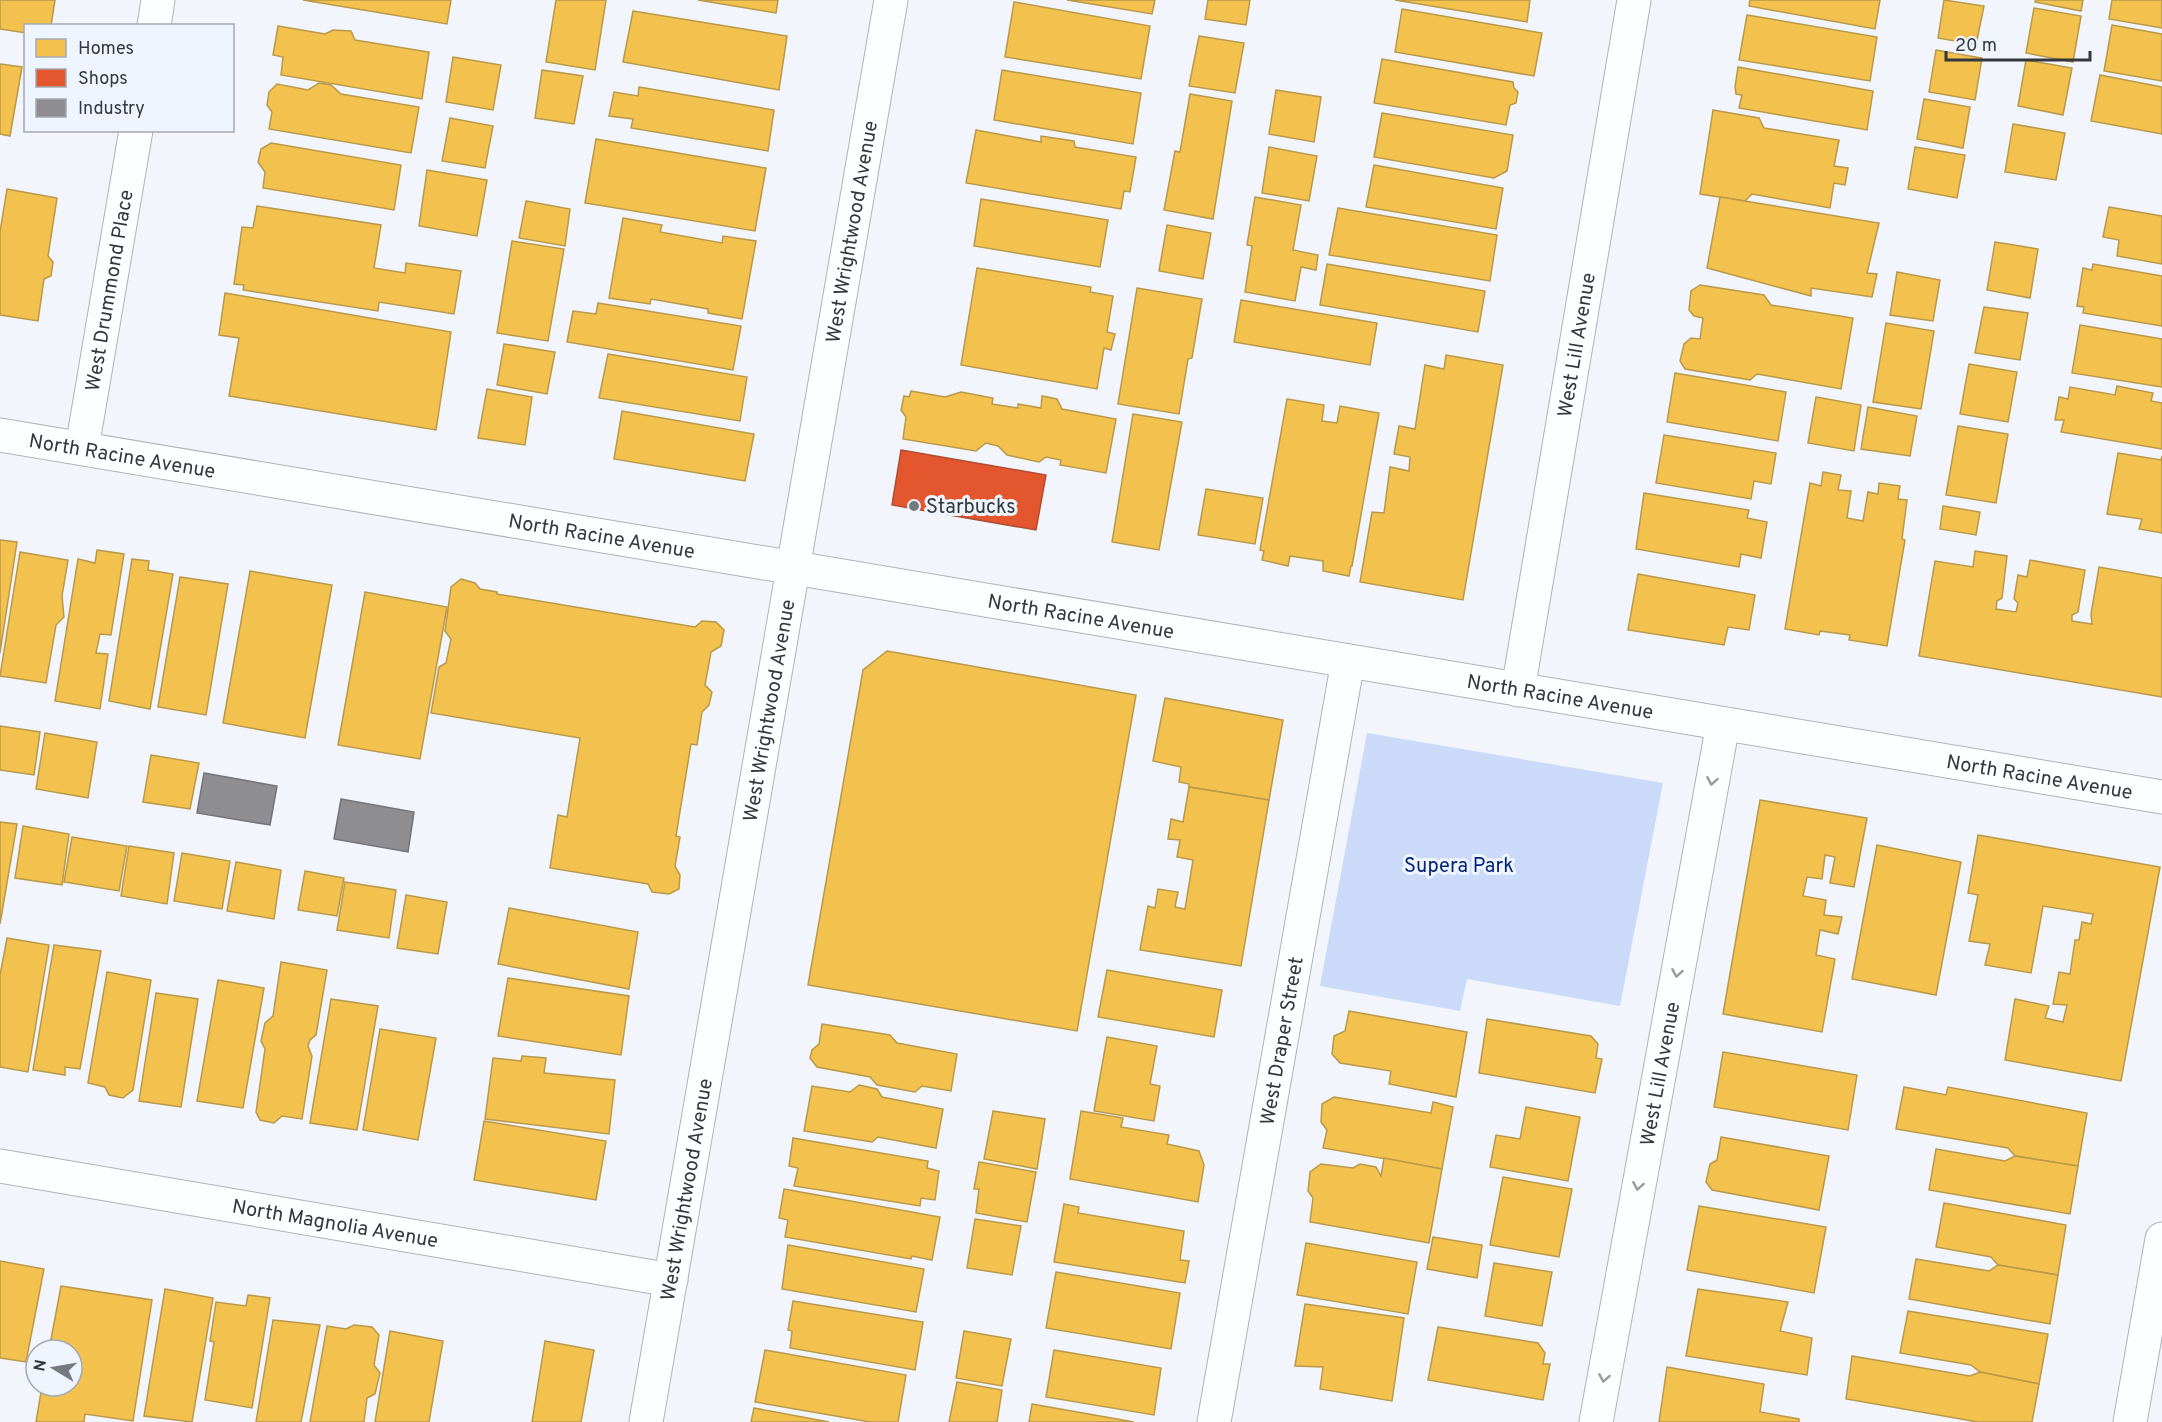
<svg xmlns="http://www.w3.org/2000/svg" width="2162" height="1422" font-family="Overpass,sans-serif">
<rect width="100%" height="100%" fill="#f2f6fc"/>
<!-- green -->
<path fill="#cadaf8" d="M1367,733L1663,783L1620,1006L1467,979L1460,1011L1320,986Z"/>
<!-- homes -->
<g fill="#f2c14e" stroke="#b99849" stroke-width="1.5">
<path d="M0,0H55L51,26H26V33L0,29Z"/>
<path d="M303,0H451L447,24Z"/>
<path d="M556,0H606L595,70L546,62Z"/>
<path d="M698,0H778L776,13Z"/>
<path d="M1067,0H1155L1152,14Z"/>
<path d="M1208,0H1250L1246,25L1205,19Z"/>
<path d="M1395,0H1530L1527,22Z"/>
<path d="M1750,0H1880L1875,29L1749,6Z"/>
<path d="M1944,0L1984,6L1976,45L1938,38Z"/>
<path d="M2036,0H2083L2081,11L2035,2Z"/>
<path d="M2112,0H2162V28L2109,19Z"/>
<path d="M1014,2L1150,26L1141,79L1005,57Z"/>
<path d="M2034,8L2081,16L2073,62L2026,53Z"/>
<path d="M1402,9L1542,33L1534,76L1395,52Z"/>
<path d="M633,11L787,36L779,90L623,62Z"/>
<path d="M1747,15L1877,37L1870,81L1739,60Z"/>
<path d="M2112,25L2162,34V81L2104,71Z"/>
<path d="M278,26L325,34L333,30L351,31L355,40L429,52L422,99L281,75L283,57L273,55Z"/>
<path d="M1199,36L1244,43L1235,93L1189,86Z"/>
<path d="M1936,50L1982,58L1975,100L1929,92Z"/>
<path d="M453,57L501,65L493,110L446,102Z"/>
<path d="M1382,59L1513,82L1514,88L1518,92L1516,103L1510,105L1506,125L1374,103Z"/>
<path d="M2026,60L2072,68L2063,115L2018,106Z"/>
<path d="M0,64L22,67L10,136L0,134Z"/>
<path d="M1738,67L1873,91L1867,130L1739,108L1742,95L1736,94L1735,87Z"/>
<path d="M542,70L583,76L574,124L535,118Z"/>
<path d="M1002,70L1141,93L1133,144L994,120Z"/>
<path d="M2100,75L2162,87V134L2091,121Z"/>
<path d="M319,83L331,85L341,94L419,107L411,153L269,129L272,112L267,105L269,92L277,84L308,90Z"/>
<path d="M639,87L774,110L768,151L631,128L633,119L609,116L614,92L638,96Z"/>
<path d="M1276,90L1321,97L1314,142L1269,134Z"/>
<path d="M1190,94L1232,101L1213,219L1164,210L1175,151L1180,152Z"/>
<path d="M1924,99L1970,107L1963,148L1917,139Z"/>
<path d="M1713,110L1759,118L1764,128L1839,140L1834,166L1848,168L1845,185L1834,183L1830,208L1752,194L1745,201L1700,194Z"/>
<path d="M1382,113L1513,135L1507,171L1494,178L1374,157Z"/>
<path d="M450,118L493,126L485,168L442,161Z"/>
<path d="M2013,124L2065,133L2056,180L2005,172Z"/>
<path d="M976,130L1041,142V136L1074,141L1075,147L1136,157L1130,192L1124,191L1121,209L966,183Z"/>
<path d="M596,139L766,168L755,231L585,203Z"/>
<path d="M271,143L401,165L394,210L263,188L265,172L258,162L261,149Z"/>
<path d="M1269,147L1317,156L1309,201L1262,193Z"/>
<path d="M1915,147L1965,155L1957,198L1908,189Z"/>
<path d="M1374,165L1503,188L1496,229L1366,207Z"/>
<path d="M427,170L487,180L477,236L419,226Z"/>
<path d="M7,189L57,198L48,256L53,262L51,276L44,279L38,321L0,315V232Z"/>
<path d="M1255,197L1301,205L1293,250L1318,255L1316,270L1301,267L1295,301L1245,292L1252,246L1247,245Z"/>
<path d="M1720,197L1879,223L1867,273L1877,274L1872,297L1811,288V296L1707,268Z"/>
<path d="M981,199L1108,220L1100,267L974,246Z"/>
<path d="M526,201L570,209L565,246L519,238Z"/>
<path d="M257,206L381,225L374,268L405,273L406,263L461,271L454,314L379,302L378,311L243,290L244,285L234,284L242,227L253,228Z"/>
<path d="M2109,207L2162,216V264L2117,256L2119,240L2103,237Z"/>
<path d="M1338,208L1497,235L1490,281L1329,255Z"/>
<path d="M623,218L662,225L660,232L722,243L723,236L756,241L742,319L708,313V309L663,301L651,299L650,304L609,298Z"/>
<path d="M1167,225L1211,233L1203,279L1159,271Z"/>
<path d="M512,241L564,249L548,341L497,333Z"/>
<path d="M1995,242L2038,249L2030,298L1987,290Z"/>
<path d="M1327,264L1485,291L1478,332L1320,305Z"/>
<path d="M2093,264L2162,276V326L2083,313L2084,307L2077,306L2083,268L2092,270Z"/>
<path d="M977,268L1091,287L1090,292L1113,296L1107,332L1115,334L1111,350L1104,348L1097,389L961,365Z"/>
<path d="M1897,272L1940,280L1933,321L1890,315Z"/>
<path d="M1700,285L1764,295L1771,305L1853,318L1841,389L1757,374L1750,380L1685,369L1680,361L1684,344L1691,338L1700,339L1703,318L1694,316L1689,310L1691,291Z"/>
<path d="M1137,288L1202,299L1192,358L1188,359L1179,414L1118,404Z"/>
<path d="M225,293L451,332L436,430L229,396L239,338L219,335Z"/>
<path d="M1241,300L1377,323L1370,365L1234,342Z"/>
<path d="M598,303L741,326L733,370L567,342L573,311L596,314Z"/>
<path d="M1984,307L2028,313L2020,360L1975,353Z"/>
<path d="M1886,323L1934,331L1921,409L1873,402Z"/>
<path d="M2080,325L2162,339V387L2072,373Z"/>
<path d="M504,344L555,352L547,394L497,385Z"/>
<path d="M608,354L747,377L740,421L599,398Z"/>
<path d="M1446,355L1503,365L1463,600L1360,582L1372,512L1384,513L1390,467L1409,471L1410,457L1394,454L1399,426L1415,429L1425,365L1444,369Z"/>
<path d="M1969,364L2017,372L2008,422L1960,414Z"/>
<path d="M1675,373L1786,392L1778,441L1667,422Z"/>
<path d="M2117,386L2153,393L2151,401L2162,403V449L2061,432L2064,420H2055L2059,397L2068,399L2070,387L2115,395Z"/>
<path d="M487,389L532,397L525,445L478,438Z"/>
<path d="M911,391L945,397L961,392L993,398L992,404L1018,408V404L1041,408L1042,396L1057,399L1062,409L1116,419L1106,473L1060,465L1061,460L1046,457L1039,462L1007,455L998,446L986,443L976,451L903,439L906,417L901,410L904,396L909,397Z"/>
<path d="M1816,397L1861,405L1854,451L1808,443Z"/>
<path d="M1287,399L1324,405L1322,421L1337,423L1340,406L1379,413L1352,566H1351L1349,576L1323,571V561L1290,556L1288,566L1262,560L1264,551L1260,550Z"/>
<path d="M1868,407L1917,416L1910,456L1861,449Z"/>
<path d="M622,411L754,434L745,481L614,459Z"/>
<path d="M1133,414L1182,422L1159,550L1112,542Z"/>
<path d="M1958,426L2008,434L1996,503L1946,495Z"/>
<path d="M1664,435L1776,453L1771,484L1754,481L1751,499L1656,483Z"/>
<path d="M2118,453L2161,460L2162,456V533L2139,529L2142,519L2107,514Z"/>
<path d="M1823,472L1841,475L1838,490L1851,491L1847,518L1863,521L1868,492L1878,494L1879,483L1900,486L1898,499L1907,500L1902,539L1905,540L1887,646L1849,640L1850,635L1820,631L1819,635L1785,629L1810,483L1821,486Z"/>
<path d="M1206,489L1263,498L1255,544L1198,535Z"/>
<path d="M1644,493L1749,510L1747,518L1767,522L1761,558L1741,554L1739,567L1636,549Z"/>
<path d="M1943,506L1980,512L1976,535L1940,529Z"/>
<path d="M0,540L17,542L0,653Z"/>
<path d="M97,550L124,554L111,635L100,634L96,653L108,654L100,709L55,701L78,559L95,563Z"/>
<path d="M1975,551L2007,556L2002,598L1997,601L1996,609L2016,612L2018,603L2014,599L2018,575L2027,577L2030,560L2085,570L2078,612L2072,615V621L2092,624L2091,614L2099,567L2162,578V697L1919,656L1935,561L1973,567Z"/>
<path d="M20,552L68,560L62,596L64,617L56,625L46,683L0,676Z"/>
<path d="M132,559L149,561L148,570L173,574L150,709L109,701Z"/>
<path d="M250,571L332,585L305,738L223,723Z"/>
<path d="M1638,574L1755,595L1749,630L1728,627L1724,645L1628,630Z"/>
<path d="M180,577L228,584L206,715L158,707Z"/>
<path d="M461,579L475,583L480,589L497,592V594L695,627L702,621L716,622L724,630L721,646L711,652L705,685L712,692L709,705L702,712L697,745L691,744L676,836L680,837L675,866L680,875L679,889L669,894L652,892L648,884L550,868L558,815L567,817L580,738L431,713L439,667L446,663L451,639L445,631L451,587Z"/>
<path d="M365,592L447,607L420,759L338,745Z"/>
<path d="M887,651L1136,695L1077,1031L808,985L863,670Z"/>
<path d="M1165,698L1283,720L1269,800L1189,787V784L1179,782L1181,767L1153,761Z"/>
<path d="M0,726L40,732L34,775L0,770Z"/>
<path d="M45,733L97,742L88,798L36,789Z"/>
<path d="M151,755L199,763L190,809L143,802Z"/>
<path d="M1189,787L1269,800L1241,966L1140,950L1148,906L1155,908L1158,889L1178,892L1175,907L1185,909L1193,860L1177,857L1180,840L1168,839L1171,819L1183,822Z"/>
<path d="M1760,800L1867,818L1854,887L1830,883L1835,857L1825,855L1822,879L1807,877L1803,896L1826,900L1824,915L1842,917L1838,934L1820,930L1816,955L1835,959L1822,1032L1723,1014Z"/>
<path d="M0,822L17,824L0,924Z"/>
<path d="M23,826L69,834L62,885L15,878Z"/>
<path d="M1978,835L2160,867L2121,1081L2005,1060L2015,999L2049,1006L2045,1018L2063,1022L2067,1005L2053,1004L2059,972L2070,974L2075,940H2079L2082,922L2091,924L2093,914L2043,906L2031,973L1985,965L1990,944L1969,941L1978,895L1968,893Z"/>
<path d="M72,837L127,846L119,891L64,882Z"/>
<path d="M1877,845L1961,862L1936,995L1852,979Z"/>
<path d="M129,846L174,853L167,904L121,896Z"/>
<path d="M182,853L230,861L222,909L174,901Z"/>
<path d="M236,862L281,870L274,919L227,911Z"/>
<path d="M305,871L344,878L337,916L298,910Z"/>
<path d="M345,882L396,890L389,938L337,930Z"/>
<path d="M406,895L447,902L438,954L397,948Z"/>
<path d="M509,908L638,932L629,989L498,964Z"/>
<path d="M7,938L49,945L28,1072L0,1067V975Z"/>
<path d="M54,945L101,951L80,1069L65,1067V1075L33,1070Z"/>
<path d="M281,962L327,970L316,1035L310,1040L308,1046L312,1056L302,1119L282,1116L274,1123L260,1120L256,1112L265,1049L261,1041L265,1023L273,1016Z"/>
<path d="M1107,970L1222,990L1214,1037L1098,1017Z"/>
<path d="M107,972L151,980L133,1090L123,1098L109,1095L105,1087L88,1083Z"/>
<path d="M508,978L629,996L621,1055L498,1036Z"/>
<path d="M218,980L264,988L243,1108L197,1101Z"/>
<path d="M156,993L198,999L181,1107L139,1101Z"/>
<path d="M331,999L378,1006L357,1130L310,1123Z"/>
<path d="M1349,1011L1467,1032L1456,1097L1389,1084L1391,1071L1340,1063L1332,1054L1334,1036L1345,1031Z"/>
<path d="M1487,1019L1591,1036L1598,1044L1596,1058L1602,1059L1595,1093L1479,1073Z"/>
<path d="M822,1024L890,1035L897,1043L957,1054L951,1091L922,1086L915,1092L877,1085L870,1077L817,1067L810,1058L812,1050L819,1044Z"/>
<path d="M380,1029L436,1038L418,1140L363,1130Z"/>
<path d="M1107,1037L1157,1046L1150,1084L1160,1086L1154,1121L1094,1111Z"/>
<path d="M1723,1052L1857,1075L1848,1130L1714,1107Z"/>
<path d="M522,1056L546,1058L544,1073L615,1080L609,1134L485,1119L493,1058L521,1061Z"/>
<path d="M859,1085L877,1089L882,1097L943,1109L936,1148L878,1137L872,1142L804,1131L812,1086L850,1092Z"/>
<path d="M1904,1087L1946,1095L1948,1087L2087,1113L2078,1166L2015,1156L2008,1148L1896,1129Z"/>
<path d="M1334,1097L1431,1113L1433,1102L1453,1107L1442,1169L1323,1148L1327,1130L1321,1122L1322,1104Z"/>
<path d="M1526,1107L1580,1117L1568,1181L1490,1167L1496,1135L1520,1139Z"/>
<path d="M993,1111L1045,1119L1037,1169L984,1159Z"/>
<path d="M1081,1111L1123,1118L1121,1127L1169,1135L1167,1144L1199,1151L1204,1165L1198,1202L1070,1179Z"/>
<path d="M484,1121L606,1141L596,1200L474,1180Z"/>
<path d="M1721,1137L1829,1156L1819,1210L1712,1190L1706,1182L1710,1164L1717,1160Z"/>
<path d="M793,1138L928,1161L927,1168L939,1171L935,1200L921,1198L920,1206L794,1186L798,1168L789,1166Z"/>
<path d="M1936,1149L2005,1161L2015,1156L2078,1166L2070,1214L1929,1190Z"/>
<path d="M1384,1158L1442,1169L1429,1243L1310,1222L1313,1198L1308,1191L1310,1172L1321,1164L1353,1168L1360,1164L1376,1167L1381,1176Z"/>
<path d="M979,1162L1036,1172L1027,1222L976,1213L979,1189H974Z"/>
<path d="M1503,1177L1572,1189L1559,1257L1490,1245Z"/>
<path d="M784,1189L940,1217L932,1260L912,1256L911,1259L785,1237L788,1220L779,1218Z"/>
<path d="M1944,1203L2066,1225L2058,1275L1998,1265L1991,1257L1936,1247Z"/>
<path d="M1064,1204L1079,1207L1078,1213L1184,1231L1180,1260L1189,1261L1185,1283L1054,1262Z"/>
<path d="M1699,1206L1826,1227L1814,1293L1687,1270Z"/>
<path d="M975,1219L1021,1226L1012,1275L967,1268Z"/>
<path d="M1433,1237L1482,1245L1477,1278L1427,1269Z"/>
<path d="M1306,1243L1417,1262L1408,1314L1297,1295Z"/>
<path d="M788,1245L924,1269L916,1312L782,1289Z"/>
<path d="M1916,1259L1989,1271L1998,1265L2058,1275L2050,1324L1909,1299Z"/>
<path d="M0,1261L44,1269L26,1362L0,1358Z"/>
<path d="M1494,1263L1552,1272L1542,1326L1485,1316Z"/>
<path d="M1056,1272L1180,1293L1171,1349L1046,1328Z"/>
<path d="M61,1286L152,1300L133,1421L85,1414L84,1422H36L42,1386H72V1350H49Z"/>
<path d="M165,1289L213,1298L192,1422L144,1416Z"/>
<path d="M1698,1289L1788,1302L1780,1331L1812,1338L1807,1375L1686,1356Z"/>
<path d="M248,1295L270,1298L252,1408L205,1400L214,1342L210,1341L216,1302L246,1306Z"/>
<path d="M793,1301L923,1322L915,1370L790,1348L792,1331L788,1330Z"/>
<path d="M1305,1304L1404,1318L1392,1401L1320,1389L1323,1367L1295,1366Z"/>
<path d="M1908,1311L2048,1334L2039,1384L1980,1372L1971,1365L1900,1353Z"/>
<path d="M273,1320L320,1325L301,1422H256Z"/>
<path d="M354,1325L372,1327L379,1335L374,1365L380,1373L375,1394L367,1398L364,1422H310L327,1326L346,1329Z"/>
<path d="M1438,1327L1538,1343L1545,1353L1543,1364H1550L1543,1400L1428,1380Z"/>
<path d="M390,1331L443,1341L429,1422H375Z"/>
<path d="M964,1331L1011,1339L1002,1386L956,1378Z"/>
<path d="M545,1341L594,1350L581,1422H532Z"/>
<path d="M765,1350L906,1375L898,1422H870L755,1402Z"/>
<path d="M1054,1350L1161,1368L1154,1415L1046,1397Z"/>
<path d="M1852,1356L1970,1376L1980,1372L2039,1384L2032,1422H1978L1846,1399Z"/>
<path d="M1667,1367L1764,1384L1760,1412L1799,1419V1422H1659Z"/>
<path d="M957,1382L1002,1390L997,1422H949Z"/>
<path d="M1032,1404L1134,1422H1029Z"/>
<path d="M754,1408L829,1422H751Z"/>
</g>
<!-- shops -->
<path fill="#e4572e" stroke="#af4d32" stroke-width="1.5" d="M901,450L1046,475L1036,530L892,505Z"/>
<!-- industry -->
<g fill="#8d8d92" stroke="#727378" stroke-width="1.5">
<path d="M204,773L277,786L270,825L197,813Z"/>
<path d="M341,799L414,812L408,852L334,839Z"/>
</g>
<g fill="none" stroke-linecap="round" stroke-linejoin="round">
<!-- street casing -->
<g stroke="#afb2b6" stroke-width="35">
<g id="street">
<path d="M154,26L158,0"/>
<path id="s1" d="M82,448L136,130"/>
<path id="s2" d="M1518,690L1634,0"/>
<path id="s3" d="M0,1166L671,1280"/>
<path id="s4" d="M646,1422L891,0"/>
<path id="s5" d="M1214,1422L1348,661"/>
<path id="s6" d="M1596,1422L1723,724"/>
<path d="M2130,1422L2162,1239"/>
</g>
</g>
<!-- secondary casing -->
<g stroke="#afb2b6" stroke-width="35">
<g id="secondary">
<path id="s7" d="M0,435L2162,797"/>
</g>
</g>
<!-- street -->
<use href="#street" stroke="#fdfeff" stroke-width="33"/>
<!-- secondary -->
<use href="#secondary" stroke="#fdfeff" stroke-width="33"/>
</g>
<!-- one-way arrows -->
<defs><path id="oneway-chevron" d="M-2-3.5L2.5 0L-2 3.5" fill="none" stroke-width="1.6" stroke-linecap="round" stroke-linejoin="round" transform="scale(1.5)"/></defs>
<g stroke="#989a9e">
<use href="#oneway-chevron" transform="translate(1712 781) rotate(100)"/>
<use href="#oneway-chevron" transform="translate(1677 973) rotate(100)"/>
<use href="#oneway-chevron" transform="translate(1638 1186) rotate(100)"/>
<use href="#oneway-chevron" transform="translate(1604 1378) rotate(100)"/>
</g>
<!-- markers -->
<circle fill="#767a7f" stroke="#eff5ff" stroke-width="2" cx="914" cy="506" r="6"/>
<g text-anchor="middle" stroke-width="6" stroke-linejoin="round" paint-order="stroke">
<!-- street labels -->
<g font-size="20" fill="#34373c" stroke="#eff5ff">
<text dy="7" stroke="none"><textPath href="#s4" startOffset="1208">West Wrightwood Avenue</textPath></text>
<text dy="7" stroke="none"><textPath href="#s1" startOffset="160">West Drummond Place</textPath></text>
<text dy="7" stroke="none"><textPath href="#s2" startOffset="350">West Lill Avenue</textPath></text>
<text dy="7" stroke="none"><textPath href="#s7" startOffset="124">North Racine Avenue</textPath></text>
<text dy="7" stroke="none"><textPath href="#s7" startOffset="610">North Racine Avenue</textPath></text>
<text dy="7" stroke="none"><textPath href="#s7" startOffset="1096">North Racine Avenue</textPath></text>
<text dy="7" stroke="none"><textPath href="#s7" startOffset="1582">North Racine Avenue</textPath></text>
<text dy="7" stroke="none"><textPath href="#s4" startOffset="722">West Wrightwood Avenue</textPath></text>
<text dy="7" stroke="none"><textPath href="#s7" startOffset="2068">North Racine Avenue</textPath></text>
<text dy="7" stroke="none"><textPath href="#s5" startOffset="387">West Draper Street</textPath></text>
<text dy="7" stroke="none"><textPath href="#s6" startOffset="354">West Lill Avenue</textPath></text>
<text dy="7" stroke="none"><textPath href="#s4" startOffset="236">West Wrightwood Avenue</textPath></text>
<text dy="7" stroke="none"><textPath href="#s3" startOffset="340">North Magnolia Avenue</textPath></text>
</g>
<!-- poi labels -->
<g font-size="20" fill="#34373c" stroke="#eff5ff" text-anchor="start">
<text x="926" y="513">Starbucks</text>
</g>
<!-- park labels -->
<g font-size="20" fill="#032376" stroke="#eff5ff">
<text x="1459" y="872">Supera Park</text>
</g>
</g>
<!-- legend -->
<rect x="24" y="24" width="210" height="108" fill="#eff5ff" stroke="#a4a9b1" stroke-width="1.5"/>
<rect x="36" y="39" width="30" height="18" fill="#f2c14e" stroke="#a4a9b1" stroke-width="1.5"/>
<text x="78" y="54" font-size="18" fill="#34373c">Homes</text>
<rect x="36" y="69" width="30" height="18" fill="#e4572e" stroke="#a4a9b1" stroke-width="1.5"/>
<text x="78" y="84" font-size="18" fill="#34373c">Shops</text>
<rect x="36" y="99" width="30" height="18" fill="#8d8d92" stroke="#a4a9b1" stroke-width="1.5"/>
<text x="78" y="114" font-size="18" fill="#34373c">Industry</text>
<!-- north arrow -->
<g transform="translate(54 1368) rotate(281)"><circle r="28" fill="#eff5ff" stroke="#a4a9b1" stroke-width="1.5"/>
<path d="M0-4.5L10 22L0 15L-10 22Z" fill="#767a7f"/>
<text y="-9" font-size="16" font-weight="bold" text-anchor="middle" fill="#34373c">N</text>
</g>
<!-- scale -->
<path d="M1946 51v9h144v-9" fill="none" stroke="#34373c" stroke-width="3"/>
<text x="1955" y="51" font-size="18" fill="#34373c" stroke="#eff5ff" stroke-width="4.5" paint-order="stroke">20 m</text>
</svg>
